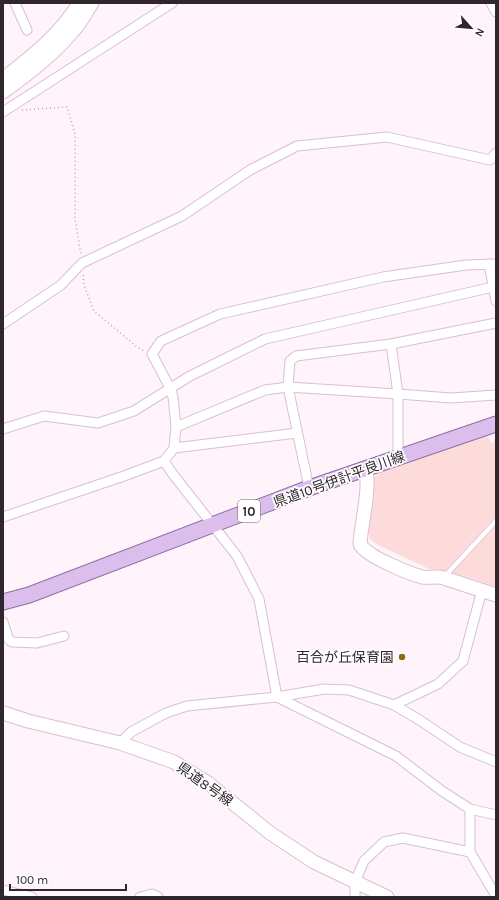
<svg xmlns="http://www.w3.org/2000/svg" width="499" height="900" font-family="Karla,'Noto Sans JP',sans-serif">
<rect width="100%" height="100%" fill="#fff3fc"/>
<!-- green -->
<path fill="#fedbdb" d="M486,434L492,444L496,437V587L471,578L427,568L376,544L370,539L368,531L374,478L380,471Z"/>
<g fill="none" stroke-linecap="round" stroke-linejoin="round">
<!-- lane casing -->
<g stroke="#dabfd3" stroke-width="6">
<path id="lane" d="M445,576L496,521"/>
</g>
<!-- street casing -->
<g stroke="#dabfd3" stroke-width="11">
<g id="street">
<path d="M15,3L27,30"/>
<path d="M491,3L496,12"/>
<path d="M3,112L172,3"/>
<path d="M489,264L496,301"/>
<path d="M3,324L61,285L82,263L182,216L250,170L297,146L387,137L490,160L496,153"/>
<path d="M391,344L398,394V457"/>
<path d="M176,427L265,390L288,387L398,394L451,398L496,395"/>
<path d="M3,429L44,416L98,423L134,411L190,376L265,339L493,287"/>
<path d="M174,448L297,433"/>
<path d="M164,461L172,473L237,556L259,599L277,697"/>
<path d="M309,488L288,387L290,361L296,356L391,344L496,323"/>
<path d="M3,517L124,476L164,461L174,448L176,427L173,397L170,388L152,354L161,341L220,314L383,277L466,265L496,264"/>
<path d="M3,622L9,640L12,642L37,643L64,636"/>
<path d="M277,697L396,756L442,791L470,809L496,815"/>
<path d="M394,705L438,684L463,661L482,590"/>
<path d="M120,743L131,732L166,713L187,706L277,697L324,689L349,690L394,705L418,719L460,747L496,762"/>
<path d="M470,809V852L496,896"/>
<path d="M3,890L32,897"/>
<path d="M140,897L152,894L158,897"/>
<path d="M355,897V882L364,861L384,842L403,838L470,852"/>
</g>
</g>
<!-- secondary casing -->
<g stroke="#dabfd3" stroke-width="15">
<g id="secondary">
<path d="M3,79C31,57 61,34 79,3"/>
<path d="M3,92C28,74 53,55 73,31C81,23 86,12 92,3"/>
<path d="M366,469C370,491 362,519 360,543C360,544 362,547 363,548C372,558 408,573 422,577C429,578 436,576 444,578L496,595"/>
<path d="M3,713L28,721L120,743L174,762L208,783L270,833L314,862L387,897"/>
</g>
</g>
<!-- primary casing -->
<g stroke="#916da2" stroke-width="17">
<path id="primary" d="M3,602L29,595L309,488L496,424"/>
</g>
<!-- path -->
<g stroke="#b5aab2" stroke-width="1.5" stroke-dasharray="1 3" stroke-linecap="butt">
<path d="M22,110L67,107L75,134V219L81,255"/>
<path d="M83,275L84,285L94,311L137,347L144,351"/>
</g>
<!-- lane -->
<use href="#lane" stroke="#fff" stroke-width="4.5"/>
<!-- street -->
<use href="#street" stroke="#fff" stroke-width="9"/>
<!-- secondary -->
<use href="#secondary" stroke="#fff" stroke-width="13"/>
<!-- primary -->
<use href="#primary" stroke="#dcbeed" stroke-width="15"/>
</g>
<!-- markers -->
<circle fill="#8e6b0f" stroke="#fff" stroke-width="1.5" cx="402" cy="657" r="4"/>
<g text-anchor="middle" stroke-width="3.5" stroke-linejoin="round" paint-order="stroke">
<!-- shield labels -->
<rect fill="#fff" stroke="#6e676d" stroke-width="1" x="238" y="500" width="22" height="22" rx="3"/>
<g font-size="13" font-weight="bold" fill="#30262e">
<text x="249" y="516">10</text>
</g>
<!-- street labels -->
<g font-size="14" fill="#30262e" stroke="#fff">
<text transform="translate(339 479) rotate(-20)" y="5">県道10号伊計平良川線</text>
<text transform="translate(205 784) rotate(35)" y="5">県道8号線</text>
</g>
<!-- poi labels -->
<g font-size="14" fill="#30262e" stroke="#fff" text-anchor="end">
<text x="394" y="662">百合が丘保育園</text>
</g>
</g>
<!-- border -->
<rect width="499" height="900" fill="none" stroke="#30262e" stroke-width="8"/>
<!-- north arrow -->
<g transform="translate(471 28) rotate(117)" stroke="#ffffff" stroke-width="3" paint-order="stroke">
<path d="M0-3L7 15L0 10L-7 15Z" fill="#30262e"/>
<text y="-6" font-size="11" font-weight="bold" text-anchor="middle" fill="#30262e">N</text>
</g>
<!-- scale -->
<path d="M10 884v6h116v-6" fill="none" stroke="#30262e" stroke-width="2"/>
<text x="16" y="884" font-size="12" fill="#30262e" stroke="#ffffff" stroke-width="3" paint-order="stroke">100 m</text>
</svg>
